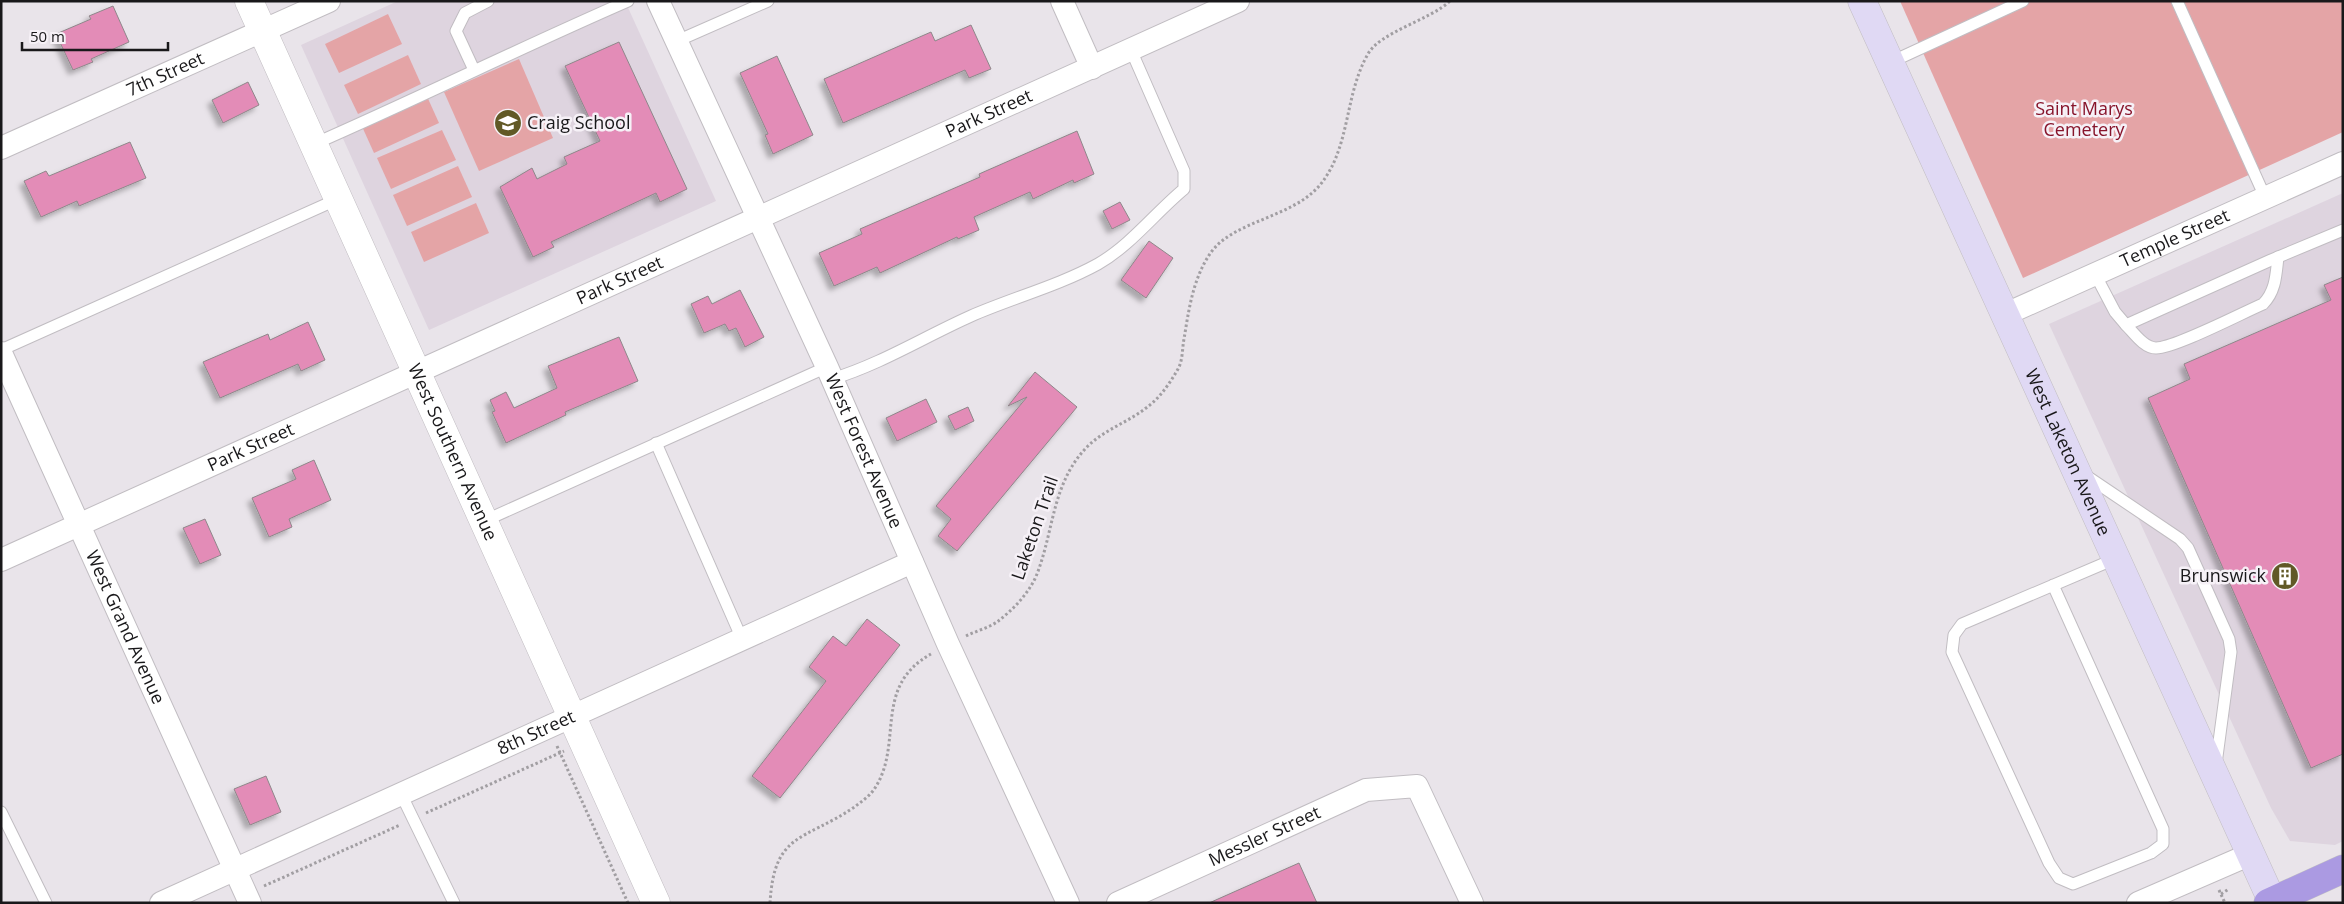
<svg xmlns="http://www.w3.org/2000/svg" width="2344" height="904" font-family="'Open Sans',sans-serif">
<defs>
<filter id="shadow"><feDropShadow dx="-4.5" dy="4.5" stdDeviation="2.5" flood-color="#0004"/></filter>
</defs>
<rect width="100%" height="100%" fill="#e9e4ea"/>
<!-- built -->
<g fill="#ded4df">
<path d="M398,1H625L716,201L429,330L301,45Z"/>
<path d="M2343,193V841L2335,845L2290,841L2271,808L2049,324Z"/>
</g>
<!-- green -->
<g fill="#e4a4a6">
<path d="M1900,1H2343V132L2023,278Z"/>
<path d="M388,14L402,44L339,73L325,44Z"/>
<path d="M408,55L421,84L358,114L344,85Z"/>
<path d="M519,59L553,138L479,171L444,92Z"/>
<path d="M425,92L439,123L374,153L360,122Z"/>
<path d="M442,130L456,160L391,189L377,158Z"/>
<path d="M458,166L472,197L407,226L393,195Z"/>
<path d="M476,203L489,233L424,262L411,232Z"/>
</g>
<!-- building -->
<g fill="#e38cb7" stroke="#8e878a" filter="url(#shadow)">
<path d="M113,6L129,42L91,59L93,62L73,70L56,34L91,19L89,16Z"/>
<path d="M971,25L991,69L969,78L965,70L843,123L824,79L931,32L935,41Z"/>
<path d="M619,42L687,189L660,202L656,193L551,242L554,247L533,257L500,187L532,168L537,179L567,164L564,157L600,141L565,66Z"/>
<path d="M777,56L813,135L773,154L765,135L768,134L740,73Z"/>
<path d="M248,82L259,105L223,123L212,100Z"/>
<path d="M1077,131L1094,174L1074,183L1073,180L1033,199L1030,192L974,217L979,230L958,239L957,237L880,273L877,267L834,286L819,253L862,234L860,229L980,177L979,174Z"/>
<path d="M130,142L146,178L79,206L77,201L41,217L24,181L46,171L49,176Z"/>
<path d="M1120,202L1130,220L1112,229L1103,211Z"/>
<path d="M1149,241L1173,258L1146,298L1121,280Z"/>
<path d="M2343,277V754L2311,768L2148,398L2190,379L2184,364L2331,300L2324,285Z"/>
<path d="M740,290L764,337L745,347L736,328L729,331L725,324L704,333L691,304L708,296L712,304Z"/>
<path d="M308,322L325,360L301,371L298,364L220,398L203,362L268,334L270,340Z"/>
<path d="M619,337L638,381L565,412L566,415L506,443L492,412L495,411L490,400L506,392L514,408L557,388L548,366Z"/>
<path d="M1035,372L1077,407L957,551L938,536L951,519L936,506L1027,397L1008,406Z"/>
<path d="M926,399L937,422L897,441L886,418Z"/>
<path d="M968,407L974,421L955,430L948,416Z"/>
<path d="M314,460L331,500L289,519L292,527L269,537L252,498L296,479L292,470Z"/>
<path d="M205,519L221,555L200,564L183,528Z"/>
<path d="M867,619L900,645L780,798L752,776L826,681L809,667L833,636L846,646Z"/>
<path d="M266,776L281,812L250,825L234,789Z"/>
<path d="M1299,863L1317,903H1209Z"/>
</g>
<g fill="none" stroke-linecap="round" stroke-linejoin="round">
<!-- service casing -->
<g stroke="#c1bdc2" stroke-width="13">
<g id="service">
<path d="M2177,1L2265,197"/>
<path d="M677,41L768,1"/>
<path d="M1891,62L2023,1"/>
<path d="M474,70L456,31L465,13L488,1"/>
<path d="M314,144C419,98 522,47 628,1"/>
<path d="M2095,274L2115,312L2126,325L2271,260L2343,230"/>
<path d="M2126,325C2134,333 2144,348 2156,348C2175,348 2242,313 2263,304C2276,291 2276,274 2278,257"/>
<path d="M1,350L338,199"/>
<path d="M832,379C881,364 924,337 971,316C1012,298 1058,286 1098,264C1131,245 1155,213 1184,189V171L1131,50"/>
<path d="M656,443L742,639"/>
<path d="M2085,475L2180,539L2188,548L2229,639L2231,652L2216,764"/>
<path d="M484,521L827,367"/>
<path d="M2053,585L2163,829V844L2151,853L2073,884L2059,878L2049,863L1952,652L1954,635L1962,624L2117,558"/>
<path d="M401,794L454,903"/>
<path d="M1,812L46,903"/>
</g>
</g>
<!-- minor casing -->
<g stroke="#c1bdc2" stroke-width="24">
<g id="minor">
<path id="s1" d="M658,1L827,367L948,644L1068,903"/>
<path d="M1062,1L1092,68"/>
<path id="s2" d="M1,148L329,1"/>
<path id="s3" d="M2006,314L2343,163"/>
<path id="s4" d="M1,353L250,903"/>
<path id="s5" d="M1,560L1238,1"/>
<path id="s6" d="M161,903L912,562"/>
<path id="s7" d="M1118,903L1366,790L1417,786L1472,903"/>
<path d="M2138,903L2251,854"/>
</g>
</g>
<!-- tertiary casing -->
<g stroke="#c1bdc2" stroke-width="29">
<g id="tertiary">
<path id="s8" d="M249,1L656,903"/>
</g>
</g>
<!-- secondary casing -->
<g stroke="#c1bdc2" stroke-width="29">
<g id="secondary">
<path id="s9" d="M1862,1L2273,903"/>
</g>
</g>
<!-- trunk casing -->
<g stroke="#c3c3c3" stroke-width="29">
<path id="trunk" d="M2268,903L2343,869"/>
</g>
<!-- path -->
<g stroke="#a19ea2" stroke-width="3" stroke-dasharray="2.5 2.5" stroke-linecap="butt">
<path d="M966,636C976,631 988,628 997,622C1013,610 1030,592 1037,574C1054,530 1052,484 1086,448C1103,430 1127,423 1146,408C1160,398 1170,383 1178,369C1183,360 1182,349 1184,339C1189,309 1193,277 1212,251C1236,220 1292,218 1320,185C1351,147 1344,95 1368,54C1380,32 1430,20 1450,1"/>
<path d="M557,746L628,903"/>
<path d="M426,813L564,751"/>
<path d="M264,886L400,825"/>
<path d="M2219,890L2225,903"/>
<path d="M2221,894L2229,889"/>
<path d="M770,903C774,832 804,841 853,808C861,802 870,796 875,788C904,743 872,687 931,654"/>
</g>
<!-- service -->
<use href="#service" stroke="#fff" stroke-width="11"/>
<!-- minor -->
<use href="#minor" stroke="#fff" stroke-width="22"/>
<!-- tertiary -->
<use href="#tertiary" stroke="#fff" stroke-width="28"/>
<!-- secondary -->
<use href="#secondary" stroke="#e0d9f4" stroke-width="28"/>
<!-- trunk -->
<use href="#trunk" stroke="#ab9ae2" stroke-width="28"/>
</g>
<!-- icons -->
<defs>
<g id="school-disc" transform="scale(1.4375)"><circle r="9.5" fill="#615926" stroke="#f6f1f7"/><path d="M0-5L7-2L0 1L-7-2ZM-4 1L0 2.5L4 1V4Q0 6-4 4Z" fill="#fff"/></g>
<g id="building-disc" transform="scale(1.4375)"><circle r="9.5" fill="#615926" stroke="#f6f1f7"/><path d="M-4-6H4V6H1V3H-1V6H-4ZM-2.5-4.3h1.7v1.8h-1.7ZM.8-4.3h1.7v1.8H.8ZM-2.5-1h1.7V.8h-1.7ZM.8-1h1.7V.8H.8Z" fill="#fff"/></g>
</defs>
<g fill-rule="evenodd">
<use href="#school-disc" x="508" y="123"/>
<use href="#building-disc" x="2285" y="576"/>
</g>
<g text-anchor="middle" stroke-width="5" stroke-linejoin="round" paint-order="stroke">
<!-- street labels -->
<g font-size="18" fill="#19181a" stroke="#f6f1f7">
<text dy="6" stroke="none"><textPath href="#s2" startOffset="180">7th Street</textPath></text>
<text dy="6" stroke="none"><textPath href="#s5" startOffset="1084">Park Street</textPath></text>
<text dy="6" stroke="none"><textPath href="#s3" startOffset="185">Temple Street</textPath></text>
<text dy="6" stroke="none"><textPath href="#s5" startOffset="679">Park Street</textPath></text>
<text dy="6" stroke="none"><textPath href="#s5" startOffset="274">Park Street</textPath></text>
<text dy="6" stroke="none"><textPath href="#s8" startOffset="495">West Southern Avenue</textPath></text>
<text dy="6" stroke="none"><textPath href="#s1" startOffset="495">West Forest Avenue</textPath></text>
<text dy="6" stroke="none"><textPath href="#s9" startOffset="496">West Laketon Avenue</textPath></text>
<text transform="translate(1035 528) rotate(-71)" y="6">Laketon Trail</text>
<text dy="6" stroke="none"><textPath href="#s4" startOffset="301">West Grand Avenue</textPath></text>
<text dy="6" stroke="none"><textPath href="#s6" startOffset="412">8th Street</textPath></text>
<text dy="6" stroke="none"><textPath href="#s7" startOffset="161">Messler Street</textPath></text>
</g>
<!-- park labels -->
<g font-size="18" fill="#87142b" stroke="#f6f1f7">
<text x="2084" y="115">Saint Marys<tspan x="2084" dy="21">Cemetery</tspan></text>
</g>
<!-- poi labels -->
<g font-size="18" fill="#19181a" stroke="#f6f1f7" text-anchor="start">
<text x="527" y="129">Craig School</text>
<text x="2266" y="582" text-anchor="end">Brunswick</text>
</g>
</g>
<!-- border -->
<rect width="2344" height="904" fill="none" stroke="#19181a" stroke-width="5"/>
<!-- scale -->
<path d="M22 42v8h146v-8" fill="none" stroke="#19181a" stroke-width="2.5"/>
<text x="30" y="42" font-size="15" fill="#19181a" stroke="#f6f1f7" stroke-width="4" paint-order="stroke">50 m</text>
</svg>
